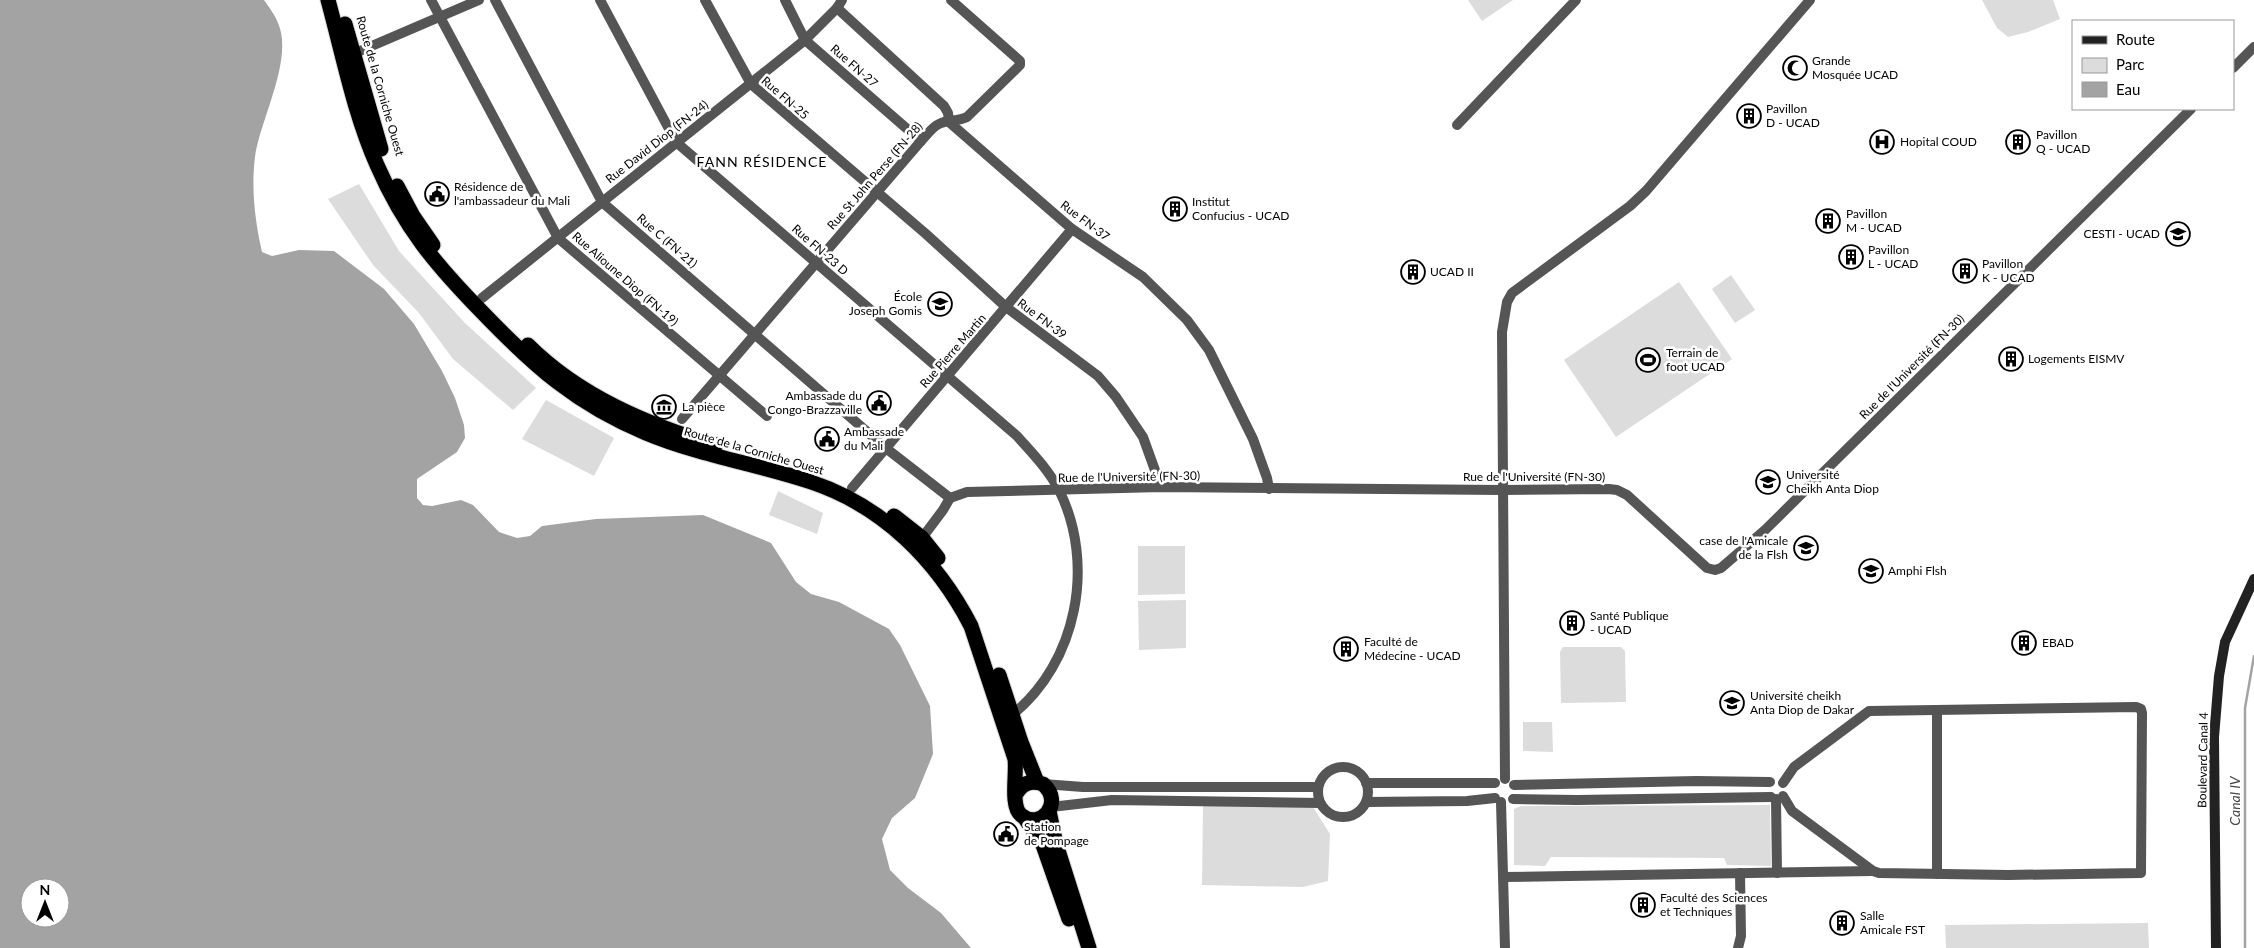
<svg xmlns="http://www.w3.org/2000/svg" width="2254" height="948" font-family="Lato,sans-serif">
<rect width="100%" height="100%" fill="#fff"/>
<!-- green -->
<g fill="#dcdcdc">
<path d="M1468,0H1513L1482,21Z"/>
<path d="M1982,0H2053L2060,19L2028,32L2008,37L1997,28Z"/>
<path d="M359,184L399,251L465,323L536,388L513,410L453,359L419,313L373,265L328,199Z"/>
<path d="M1731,275L1755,310L1735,323L1712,289Z"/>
<path d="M1679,282L1732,359L1616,437L1564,360Z"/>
<path d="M546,400L614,438L594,476L522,439Z"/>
<path d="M778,491L823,513L817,534L769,515Z"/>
<path d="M1138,546H1185V594L1138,595Z"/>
<path d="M1186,600V648L1139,650L1138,601Z"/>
<path d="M1563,647H1621L1625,651L1626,702L1561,703L1560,652Z"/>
<path d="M1523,722H1552L1553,752L1523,751Z"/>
<path d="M1203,805L1313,807L1330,834L1328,881L1303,887L1202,885Z"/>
<path d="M1770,805L1771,866L1727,865L1724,858L1551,857L1545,866L1514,865V809L1521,806Z"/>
<path d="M2148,923L2149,948H1946L1945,925Z"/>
</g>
<!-- water -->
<path fill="#a3a3a3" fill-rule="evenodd" d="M0,0H264C269,7 275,15 278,23C294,59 260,120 255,157C251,188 255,222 262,252L272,256L299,250L334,251L384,289L414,324L442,371L455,398L464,425L465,438L457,452L417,479V498L423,505L432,506L461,500L473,505L499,532L517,538L530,536L542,526L596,519L703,515L771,543L796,582L811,594L839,602L889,629L900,645L930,706L933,754L915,798L892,818L882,839L890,870L908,888L941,913L971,948H0ZM30,888H60V918H30Z"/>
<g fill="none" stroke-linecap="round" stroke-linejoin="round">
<!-- stream -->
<path stroke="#a3a3a3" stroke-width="2.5" d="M2245,948V708L2254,656"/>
<!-- highway casing -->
<g stroke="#dbdbdb" stroke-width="17">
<g id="highway">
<path d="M328,0C343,55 354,113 377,165C404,227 435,264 482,312C534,366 576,404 646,433C699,455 757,464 811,482C883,506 937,560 971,626L1015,759C1017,774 1010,806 1021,815C1040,831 1065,803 1043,784C1031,780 1022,783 1016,794"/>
<path d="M345,24L381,149"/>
<path d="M397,186L413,216L433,245"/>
<path d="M528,345C579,396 648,425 716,445"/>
<path d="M894,516L922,538L938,558"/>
<path d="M999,675L1021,742L1037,782"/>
<path d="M1049,811L1056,844L1089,948"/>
<path d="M1025,818L1043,845L1069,919"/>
</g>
</g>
<!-- street -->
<g stroke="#555" stroke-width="10">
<path d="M431,0L558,238L767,416"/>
<path d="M495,0L602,202L887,449L950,498"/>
<path d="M600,0L676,142L1017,436C1032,453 1048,469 1059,490C1096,564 1077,663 1012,715"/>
<path d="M705,0L751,84L926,234L1006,307L1098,376L1116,397L1143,437L1161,487"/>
<path d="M785,0L805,40L921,141"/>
<path d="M837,8L944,106L948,113L949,122L1072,229L1143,277L1187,320L1209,350L1253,439L1267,478L1269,489"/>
<path d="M353,54L479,0"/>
<path d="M2233,68L2254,47"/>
<path d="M1457,125L1576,0"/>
<path d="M482,298L805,40L837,8L842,0"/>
<path d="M682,419L921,141C926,136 932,127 939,124C948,119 957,122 967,117L1020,65V61L951,0"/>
<path d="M852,488L1072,229"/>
<path d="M950,498L967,492L1161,487L1502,490L1609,489L1617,490L1627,495L1707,568L1715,570L1721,568L1765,530L2191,109"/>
<path d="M922,538L943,510L950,498"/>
<path d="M1937,710V874"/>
<circle cx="1343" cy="792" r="25"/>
<path d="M1505,779L1502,332L1507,302L1512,293L1630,206L1646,191L1810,0"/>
<path d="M1366,783H1495"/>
<path d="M1043,784L1083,787H1318"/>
<path d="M1514,785L1696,781L1770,782"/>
<path d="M1783,796L1792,811L1873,871L1879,873L2008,875L2141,873L2142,713L2141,709L2136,707L1869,711L1794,767L1783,783"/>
<path d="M1513,799L1577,800L1771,797"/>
<path d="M1776,799L1777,873"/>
<path d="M1366,802L1467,801L1495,798"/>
<path d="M1501,802L1505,948"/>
<path d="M1051,807L1112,800L1320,803"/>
<path d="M1504,877L1873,871"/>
<path d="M1738,948L1741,936L1740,873"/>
</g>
<!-- secondary -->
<path stroke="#222" stroke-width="10" d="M2216,948L2214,737L2219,676L2225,642L2254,579"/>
<!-- highway -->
<use href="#highway" stroke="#000" stroke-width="15"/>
</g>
<!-- icons -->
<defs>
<g id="mosque-ring" transform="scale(1.25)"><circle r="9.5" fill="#fff" stroke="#000" stroke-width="1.5"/><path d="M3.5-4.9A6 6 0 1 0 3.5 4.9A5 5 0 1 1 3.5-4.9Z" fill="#000"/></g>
<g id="building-ring" transform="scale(1.25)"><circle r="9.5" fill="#fff" stroke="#000" stroke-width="1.5"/><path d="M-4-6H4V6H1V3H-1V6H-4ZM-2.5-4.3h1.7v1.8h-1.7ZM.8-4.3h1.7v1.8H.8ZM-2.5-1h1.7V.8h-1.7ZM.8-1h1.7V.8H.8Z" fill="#000"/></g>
<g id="hospital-ring" transform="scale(1.25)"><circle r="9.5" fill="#fff" stroke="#000" stroke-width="1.5"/><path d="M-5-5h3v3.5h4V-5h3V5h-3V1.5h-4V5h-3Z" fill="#000"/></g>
<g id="civic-ring" transform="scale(1.25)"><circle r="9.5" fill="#fff" stroke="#000" stroke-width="1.5"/><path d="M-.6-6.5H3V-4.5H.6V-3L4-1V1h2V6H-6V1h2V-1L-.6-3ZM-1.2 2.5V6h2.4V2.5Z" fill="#000"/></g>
<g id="university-ring" transform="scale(1.25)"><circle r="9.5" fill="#fff" stroke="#000" stroke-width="1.5"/><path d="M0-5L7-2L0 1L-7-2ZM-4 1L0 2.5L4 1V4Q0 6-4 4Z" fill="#000"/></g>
<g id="school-ring" transform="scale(1.25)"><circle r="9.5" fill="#fff" stroke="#000" stroke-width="1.5"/><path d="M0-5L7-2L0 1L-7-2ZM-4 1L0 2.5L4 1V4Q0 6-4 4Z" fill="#000"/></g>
<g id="stadium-ring" transform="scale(1.25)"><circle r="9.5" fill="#fff" stroke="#000" stroke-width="1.5"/><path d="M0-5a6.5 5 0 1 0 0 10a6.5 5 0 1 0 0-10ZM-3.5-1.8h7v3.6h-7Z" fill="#000"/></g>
<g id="museum-ring" transform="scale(1.25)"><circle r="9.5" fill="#fff" stroke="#000" stroke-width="1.5"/><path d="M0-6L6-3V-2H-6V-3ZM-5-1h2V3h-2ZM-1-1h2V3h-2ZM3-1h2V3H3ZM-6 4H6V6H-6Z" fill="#000"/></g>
</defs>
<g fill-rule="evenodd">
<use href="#mosque-ring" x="1795" y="68"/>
<use href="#building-ring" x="1749" y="116"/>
<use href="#hospital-ring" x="1882" y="142"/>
<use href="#building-ring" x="2018" y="142"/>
<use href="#civic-ring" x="437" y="194"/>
<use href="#building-ring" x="1175" y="209"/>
<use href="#building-ring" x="1828" y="221"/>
<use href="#university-ring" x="2178" y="234"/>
<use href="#building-ring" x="1851" y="257"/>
<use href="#building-ring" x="1965" y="271"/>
<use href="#building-ring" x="1413" y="272"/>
<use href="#school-ring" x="940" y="304"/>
<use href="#building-ring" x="2011" y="359"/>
<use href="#stadium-ring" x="1648" y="360"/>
<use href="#civic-ring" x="879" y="403"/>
<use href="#museum-ring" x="664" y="407"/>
<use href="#civic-ring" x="827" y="439"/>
<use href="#university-ring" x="1768" y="482"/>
<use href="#university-ring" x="1806" y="548"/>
<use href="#university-ring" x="1871" y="571"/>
<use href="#building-ring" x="1572" y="623"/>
<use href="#building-ring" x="2024" y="643"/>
<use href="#building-ring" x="1346" y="649"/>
<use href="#university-ring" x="1732" y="703"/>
<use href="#civic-ring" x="1006" y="834"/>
<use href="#building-ring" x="1643" y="905"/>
<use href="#building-ring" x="1842" y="923"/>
</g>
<g text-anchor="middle" stroke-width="5" stroke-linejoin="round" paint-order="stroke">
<!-- poi labels -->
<g font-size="12" fill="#000" stroke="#fff" text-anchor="start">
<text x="1812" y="65">Grande<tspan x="1812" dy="14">Mosquée UCAD</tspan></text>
<text x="1766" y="113">Pavillon<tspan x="1766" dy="14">D - UCAD</tspan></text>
<text x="2036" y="139">Pavillon<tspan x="2036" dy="14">Q - UCAD</tspan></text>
<text x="1900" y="146">Hopital COUD</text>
<text x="454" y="191">Résidence de<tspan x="454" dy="14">l'ambassadeur du Mali</tspan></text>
<text x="1192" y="206">Institut<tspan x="1192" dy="14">Confucius - UCAD</tspan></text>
<text x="1846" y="218">Pavillon<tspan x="1846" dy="14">M - UCAD</tspan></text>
<text x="2160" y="238" text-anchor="end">CESTI - UCAD</text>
<text x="1868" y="254">Pavillon<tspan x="1868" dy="14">L - UCAD</tspan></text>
<text x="1982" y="268">Pavillon<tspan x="1982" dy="14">K - UCAD</tspan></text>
<text x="1430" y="276">UCAD II</text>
<text x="922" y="301" text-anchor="end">École<tspan x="922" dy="14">Joseph Gomis</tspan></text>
<text x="1666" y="357">Terrain de<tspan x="1666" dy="14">foot UCAD</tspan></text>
<text x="2028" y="363">Logements EISMV</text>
<text x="862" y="400" text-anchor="end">Ambassade du<tspan x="862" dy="14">Congo-Brazzaville</tspan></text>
<text x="682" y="411">La pièce</text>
<text x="844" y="436">Ambassade<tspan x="844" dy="14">du Mali</tspan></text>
<text x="1786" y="479">Université<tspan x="1786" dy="14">Cheikh Anta Diop</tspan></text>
<text x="1788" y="545" text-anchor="end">case de l'Amicale<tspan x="1788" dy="14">de la Flsh</tspan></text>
<text x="1888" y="575">Amphi Flsh</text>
<text x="1590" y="620">Santé Publique<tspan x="1590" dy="14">- UCAD</tspan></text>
<text x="1364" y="646">Faculté de<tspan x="1364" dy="14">Médecine - UCAD</tspan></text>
<text x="2042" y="647">EBAD</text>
<text x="1750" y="700">Université cheikh<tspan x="1750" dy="14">Anta Diop de Dakar</tspan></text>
<text x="1024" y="831">Station<tspan x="1024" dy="14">de Pompage</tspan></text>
<text x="1660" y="902">Faculté des Sciences<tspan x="1660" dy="14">et Techniques</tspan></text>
<text x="1860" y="920">Salle<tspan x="1860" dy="14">Amicale FST</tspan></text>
</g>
<!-- street labels -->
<g font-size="12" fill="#000" stroke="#fff">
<text transform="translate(854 66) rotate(41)" y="4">Rue FN-27</text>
<text transform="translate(380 86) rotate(74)" y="4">Route de la Corniche Ouest</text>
<text transform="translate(785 98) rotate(41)" y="4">Rue FN-25</text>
<text transform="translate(657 142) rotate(-38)" y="4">Rue David Diop (FN-24)</text>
<text transform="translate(875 176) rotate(-49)" y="4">Rue St John Perse (FN-28)</text>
<text transform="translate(1085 221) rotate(37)" y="4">Rue FN-37</text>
<text transform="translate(667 241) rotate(41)" y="4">Rue C (FN-21)</text>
<text transform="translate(820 250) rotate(41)" y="4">Rue FN-23 D</text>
<text transform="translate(625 279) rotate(41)" y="4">Rue Alioune Diop (FN-19)</text>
<text transform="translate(1042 319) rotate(37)" y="4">Rue FN-39</text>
<text transform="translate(953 351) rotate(-49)" y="4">Rue Pierre Martin</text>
<text transform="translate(1912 367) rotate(-45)" y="4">Rue de l'Université (FN-30)</text>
<text transform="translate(754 451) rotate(16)" y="4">Route de la Corniche Ouest</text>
<text transform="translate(1129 477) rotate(-1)" y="4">Rue de l'Université (FN-30)</text>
<text x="1534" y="481">Rue de l'Université (FN-30)</text>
<text transform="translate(2203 760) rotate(-89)" y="4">Boulevard Canal 4</text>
</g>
<!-- neighbourhood labels -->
<g font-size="14" letter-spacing="1" fill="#000" stroke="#fff">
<text x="762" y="167">FANN RÉSIDENCE</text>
</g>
<!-- water labels -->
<g font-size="14" font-style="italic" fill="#444" stroke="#fff">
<text transform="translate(2235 801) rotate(-90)" y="5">Canal IV</text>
</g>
</g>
<!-- legend -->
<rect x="2072" y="20" width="162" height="90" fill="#ffffff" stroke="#999999"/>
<rect x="2082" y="36" width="25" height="8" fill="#222222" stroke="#999999"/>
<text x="2116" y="45" font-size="15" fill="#000000">Route</text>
<rect x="2082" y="58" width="25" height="15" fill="#dcdcdc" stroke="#999999"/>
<text x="2116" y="70" font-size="15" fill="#000000">Parc</text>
<rect x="2082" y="82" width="25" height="15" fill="#a3a3a3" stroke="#999999"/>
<text x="2116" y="95" font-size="15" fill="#000000">Eau</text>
<!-- north arrow -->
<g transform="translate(45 903)"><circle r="24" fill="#ffffff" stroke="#999999"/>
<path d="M0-4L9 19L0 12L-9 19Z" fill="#000000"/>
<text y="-8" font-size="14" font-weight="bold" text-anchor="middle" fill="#000000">N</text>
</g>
</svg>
